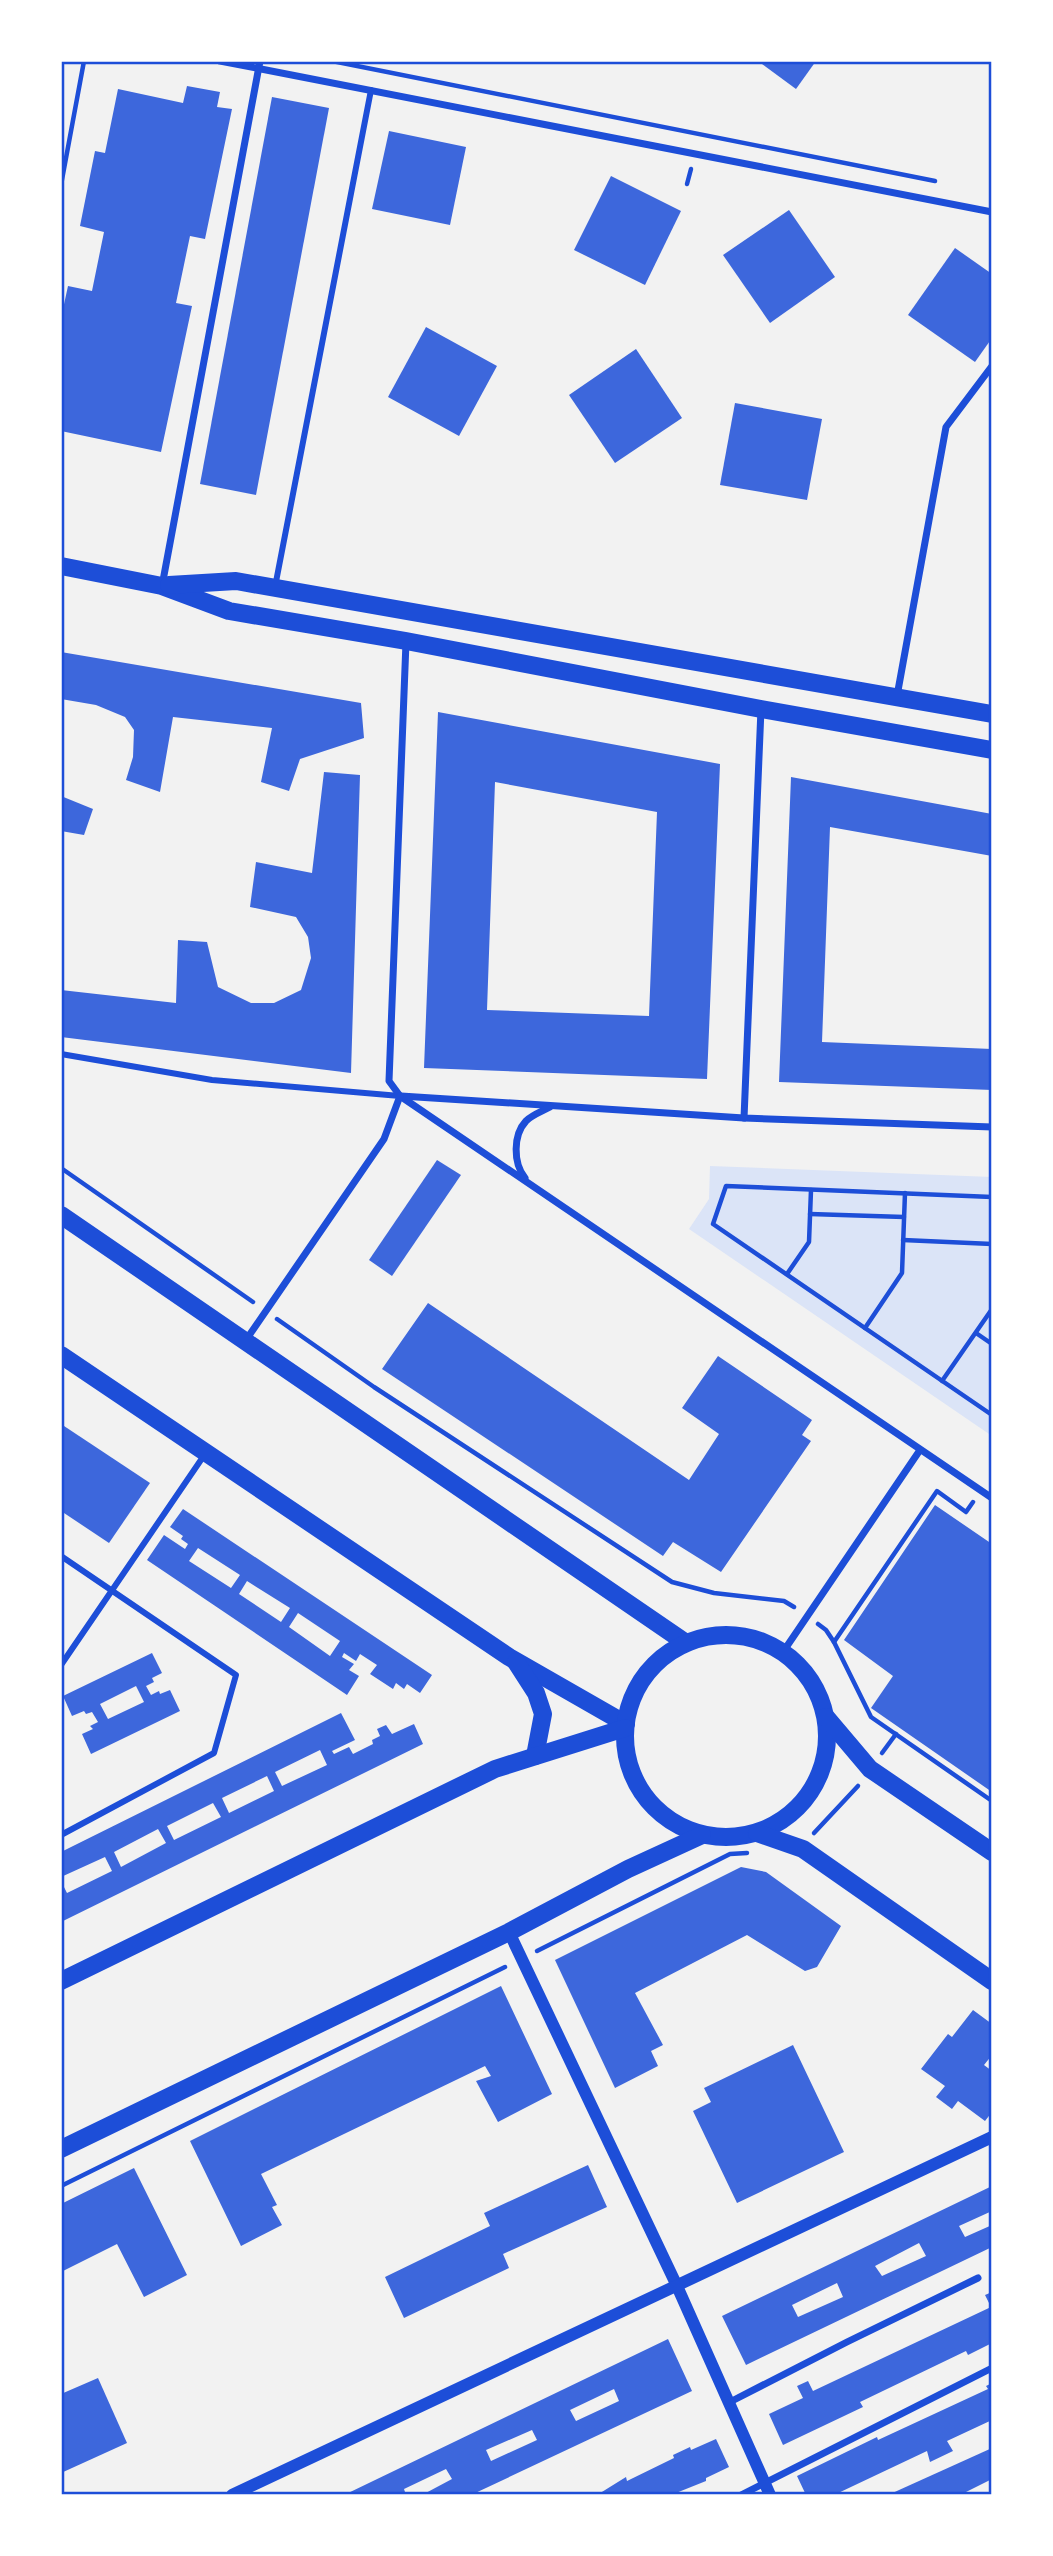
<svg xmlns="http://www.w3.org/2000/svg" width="1053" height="2556" font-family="Lato,sans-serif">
<rect width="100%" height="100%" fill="#f2f2f2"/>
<!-- green -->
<path fill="#dbe4f7" d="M710,1166L992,1177V1436L689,1229L709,1199Z"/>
<!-- building -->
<g fill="#3d67dc" fill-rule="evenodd">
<path d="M758,61H816L796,89Z"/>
<path d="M187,86L220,92L217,107L232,109L205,239L190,236L176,303L192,306L161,452L61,431V383L63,372L61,371V318L68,286L92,291L104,232L80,226L95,151L105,153L118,89L183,103Z"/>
<path d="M272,97L329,108L256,495L200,484Z"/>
<path d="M389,131L466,147L450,225L372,209Z"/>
<path d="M611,176L681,211L645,285L574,250Z"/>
<path d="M789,210L835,277L770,323L723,255Z"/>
<path d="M955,248L992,274V338L975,362L908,315Z"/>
<path d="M426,327L497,366L459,436L388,397Z"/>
<path d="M636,349L682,418L615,463L569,395Z"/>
<path d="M735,403L822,419L807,500L720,485Z"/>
<path d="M61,652L361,703L364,738L300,759L289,791L261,782L272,728L173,717L160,792L126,780L133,757L134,730L125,717L96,705L61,699Z"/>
<path d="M438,712L720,764L707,1079L424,1068ZM495,782L657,812L649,1016L487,1010Z"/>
<path d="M324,772L360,775L351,1073L61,1037V990L176,1003L178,940L207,942L218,987L251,1003H274L301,990L311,958L308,937L296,917L250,907L256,862L312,873Z"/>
<path d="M791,777L992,814V856L830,827L822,1042L992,1049V1090L779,1082Z"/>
<path d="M61,796L93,809L84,835L61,831Z"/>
<path d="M437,1160L461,1175L392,1276L369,1260Z"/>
<path d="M428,1303L689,1480L719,1434L682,1408L718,1356L812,1420L802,1435L811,1441L721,1572L673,1542L663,1556L382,1369Z"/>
<path d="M61,1424L150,1483L109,1543L61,1511Z"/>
<path d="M935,1505L992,1544V1792L871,1708L893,1676L844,1640Z"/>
<path d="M183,1509L432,1675L420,1693L407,1684L404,1689L396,1683L393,1689L370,1674L377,1665L360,1654L356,1661L344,1653L342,1657L354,1664L349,1670L359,1676L347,1695L147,1560L164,1535L185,1549L188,1544L181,1539L183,1536L170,1527ZM198,1548L240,1575L231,1588L189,1561ZM247,1581L290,1608L281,1622L239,1594ZM298,1613L340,1641L330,1656L289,1627Z"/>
<path d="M152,1653L162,1673L152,1678L154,1682L146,1686L151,1695L159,1691L160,1694L170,1690L180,1711L91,1754L82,1734L93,1729L90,1726L98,1722L92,1712L86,1714L84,1711L72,1716L63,1696ZM136,1686L144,1702L108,1719L100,1704Z"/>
<path d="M341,1713L355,1740L332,1751L334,1754L349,1747L353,1754L373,1744L372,1740L380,1736L377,1729L386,1725L392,1734L414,1724L423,1744L61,1922V1881L67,1893L112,1871L105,1857L61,1877V1852ZM320,1750L327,1765L282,1786L275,1772ZM267,1776L274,1791L229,1813L222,1798ZM213,1803L221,1817L174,1840L167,1826ZM158,1829L166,1843L121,1867L114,1852Z"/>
<path d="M741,1867L766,1872L841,1926L817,1967L805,1971L747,1935L635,1993L663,2045L651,2051L658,2066L615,2088L555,1960Z"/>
<path d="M501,1986L552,2094L498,2122L476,2081L491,2076L485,2066L261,2174L277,2205L272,2207L282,2225L241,2246L190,2141Z"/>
<path d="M973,2010L992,2024V2055L984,2065L992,2071V2112L985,2121L958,2101L952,2109L936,2097L945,2086L921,2069L948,2034L952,2037Z"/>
<path d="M793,2045L844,2152L737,2203L693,2111L711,2102L704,2088Z"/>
<path d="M588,2165L607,2207L503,2254L509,2268L404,2318L385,2277L490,2226L484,2213Z"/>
<path d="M134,2168L187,2275L144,2297L117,2244L61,2272V2204Z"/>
<path d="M992,2186V2211L959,2226L965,2237L992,2225V2247L746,2365L722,2316ZM919,2243L926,2256L882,2276L875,2266ZM837,2283L843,2297L798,2317L792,2305Z"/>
<path d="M992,2292V2343L968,2355L966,2351L860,2402L863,2407L783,2445L769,2414L803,2398L797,2386L808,2381L813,2391L991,2307L985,2295Z"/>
<path d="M668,2339L692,2391L471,2495H422L452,2479L446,2469L404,2489L406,2495H344ZM614,2389L619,2401L576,2421L570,2410ZM532,2430L537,2440L491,2461L486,2450Z"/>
<path d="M98,2378L127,2443L61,2473V2394Z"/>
<path d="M992,2383V2420L947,2441L953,2451L930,2462L927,2451L834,2495H806L797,2476L877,2437L878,2440L988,2389L986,2386Z"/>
<path d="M716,2439L729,2467L706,2478V2481L671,2495H597L626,2477L627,2481L674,2458L673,2455L690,2447L691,2450Z"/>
<path d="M992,2448V2479L960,2495H888Z"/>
</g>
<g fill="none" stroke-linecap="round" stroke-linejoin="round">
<!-- path -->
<g stroke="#1d4ed8" stroke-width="4.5">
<path d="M332,61L935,181"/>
<path d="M687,184L691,169"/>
<path d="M61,185L84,61"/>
<path d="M61,1168L253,1302"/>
<path d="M992,1197L726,1186L713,1224L992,1415"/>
<path d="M810,1214L904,1217"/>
<path d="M903,1240L992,1244"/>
<path d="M787,1274L809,1242L811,1190"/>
<path d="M277,1319L374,1387L672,1582L714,1593L784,1601L794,1607"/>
<path d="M865,1328L902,1273L905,1193"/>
<path d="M976,1333L992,1344"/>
<path d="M942,1381L992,1309"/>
<path d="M818,1624L826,1630L834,1642L871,1717L992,1801"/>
<path d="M834,1642L937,1491L966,1512L973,1502"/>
<path d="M882,1753L896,1734"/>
<path d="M814,1833L858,1786"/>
<path d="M537,1951L730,1854L747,1853"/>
<path d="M61,2186L505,1967"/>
</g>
<!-- pedestrian -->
<g stroke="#1d4ed8" stroke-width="6">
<path d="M275,587L371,90"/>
<path d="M61,1054L212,1080L400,1096"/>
<path d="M61,1556L236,1675L214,1753L61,1835"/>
<path d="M61,1665L205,1454"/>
</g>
<!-- minor -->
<g stroke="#1d4ed8" stroke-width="7">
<path d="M220,61L992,212"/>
<path d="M162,586L260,61"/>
<path d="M406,642L389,1081L400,1096L992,1498"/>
<path d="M897,696L946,427L992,366"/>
<path d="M401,1096L744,1118L992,1127"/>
<path d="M744,1118L761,709"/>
<path d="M525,1178C513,1163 513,1135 526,1121C532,1115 543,1111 550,1107"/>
<path d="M246,1340L384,1139L400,1096"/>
<path d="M783,1652L920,1450"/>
<path d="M728,2403L847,2342L978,2278"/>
<path d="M741,2495L992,2368"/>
</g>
<!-- tertiary -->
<g stroke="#1d4ed8" stroke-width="12">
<path d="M509,1932L677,2286L770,2495"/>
<path d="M232,2495L992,2137"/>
</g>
<!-- primary -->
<g stroke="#1d4ed8" stroke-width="18">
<path d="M61,566L162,586L229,611L406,641L761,709L992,750"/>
<path d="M169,585L236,581L992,714"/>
<path d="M61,1215L686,1643"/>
<path d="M61,1355L509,1657L626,1724"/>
<circle cx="726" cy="1736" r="101"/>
<path d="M516,1662L536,1693L543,1714L535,1756"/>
<path d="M826,1717L870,1769L992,1852"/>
<path d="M757,1833L803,1849L992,1981"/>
<path d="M61,1981L495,1769L625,1728"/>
<path d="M61,2149L509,1932L628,1869L702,1835"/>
</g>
</g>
<!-- border -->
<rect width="1053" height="2556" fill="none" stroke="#ffffff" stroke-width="126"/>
<rect x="63" y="63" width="927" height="2430" fill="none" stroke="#1d4ed8" stroke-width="2.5"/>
</svg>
